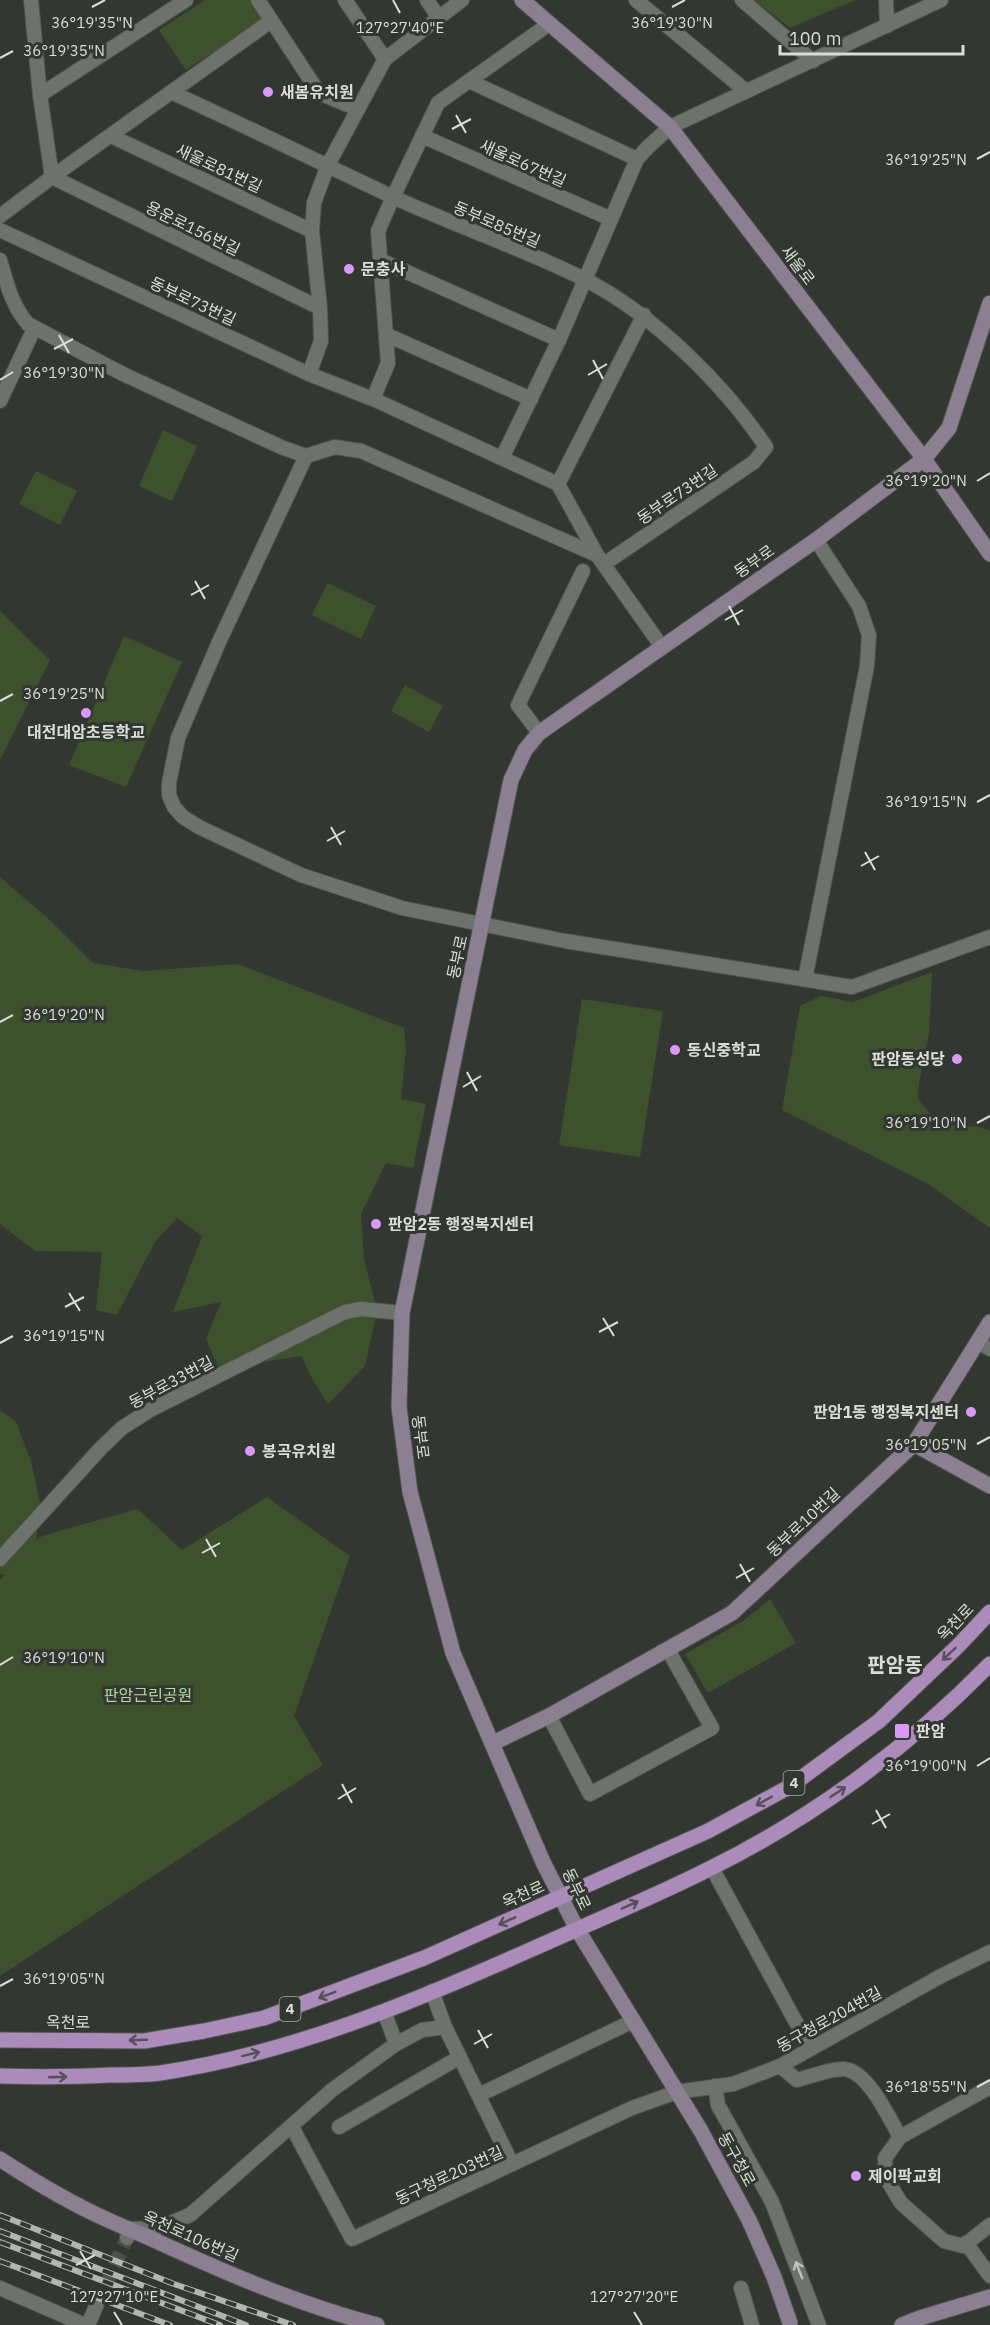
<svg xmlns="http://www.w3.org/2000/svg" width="990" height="2325" font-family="'IBM Plex Sans','Noto Sans KR',sans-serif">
<rect width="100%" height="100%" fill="#333731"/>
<!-- green -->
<g fill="#3d512c">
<path d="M205,0H251L264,19L186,70L159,30Z"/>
<path d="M753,0H855L790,28Z"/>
<path d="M163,430L197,446L172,501L139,486Z"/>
<path d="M36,471L77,491L60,525L19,504Z"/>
<path d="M328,583L376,606L361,639L312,615Z"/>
<path d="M0,611L50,660L0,760Z"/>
<path d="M124,636L182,662L126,787L69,765Z"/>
<path d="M405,685L443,706L429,732L391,711Z"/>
<path d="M0,877L51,921L93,963L144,971L238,964L404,1028L406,1050L401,1099L426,1104L413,1168L386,1163L361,1214L364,1259L377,1311L365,1366L328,1404L310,1375L302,1356L219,1369L206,1339L221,1302L173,1312L202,1236L177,1218L155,1242L117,1315L96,1310L102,1252L35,1251L0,1224Z"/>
<path d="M932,972L929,1034L919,1083L918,1099L932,1116L948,1125L979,1127L990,1131V1228L928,1184L782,1110L800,1006L821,996L853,1002Z"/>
<path d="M582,999L663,1011L640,1157L559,1145Z"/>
<path d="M0,1410L16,1422L31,1461L41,1508L36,1541L42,1536L138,1509L182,1550L267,1497L350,1556L294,1716L323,1765L0,1976V1580L5,1574H0Z"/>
<path d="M770,1599L796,1643L708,1693L685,1654L743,1621Z"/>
</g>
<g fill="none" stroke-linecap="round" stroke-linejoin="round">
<!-- street-tunnel -->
<path stroke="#4c504a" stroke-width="14" stroke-dasharray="14 7" stroke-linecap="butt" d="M97,2304L127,2238"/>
<!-- street casing -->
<g stroke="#50534e" stroke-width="16">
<g id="street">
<path d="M31,0L40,95L52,177L320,308"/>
<path d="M258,0L319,93L358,109"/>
<path d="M345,0L385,59"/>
<path d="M427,0L439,18"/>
<path d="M636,0L746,91"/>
<path d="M742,0L813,61"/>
<path d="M886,0L887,26"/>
<path d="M469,81L637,159"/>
<path d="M171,92C245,126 319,162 393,197C456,226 522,248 584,279C653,314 724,384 766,447L754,462L604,564"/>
<path d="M40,95L186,0"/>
<path d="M111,136L312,231"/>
<path d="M422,136L611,219"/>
<path d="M0,216L52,177L271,21"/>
<path d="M0,230L309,374L373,399L558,484L597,555L662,647"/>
<path d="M0,260C7,284 12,306 28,324L123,374L281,447L306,456L335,447L361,451L597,555"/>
<path d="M382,261L559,340"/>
<path d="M387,335L531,399"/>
<path d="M309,374L321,341L320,308L312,231L314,203L328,165L385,59L462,0"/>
<path d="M373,399L388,363L378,231L393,197L438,103L549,24"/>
<path d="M0,401L34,329"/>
<path d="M306,456L219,642L178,738L169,783V795L174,807L183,817L199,827L301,875L402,908L565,941L852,987L990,937"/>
<path d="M502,458L559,340L637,159L648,147L670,127L941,0"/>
<path d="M558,484L644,315"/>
<path d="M539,733L518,705L583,571"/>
<path d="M805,979L867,666L869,635L859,606L816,540"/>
<path d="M978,1342L990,1349"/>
<path d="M0,1559L101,1448L122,1428L150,1410L345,1312L361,1309L402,1313"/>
<path d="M549,1716L590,1794L712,1728L668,1650"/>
<path d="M712,1868L810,2048"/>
<path d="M432,1991L445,2027L512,2164"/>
<path d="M384,2011L396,2044"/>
<path d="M780,2066L797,2080C809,2077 832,2068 844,2069C868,2071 889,2118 900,2137"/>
<path d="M715,2086L718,2105L772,2202L819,2325"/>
<path d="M990,2087L900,2137L885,2158L886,2178L901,2203L944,2241L963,2246L990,2225"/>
<path d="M479,2095L633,2021"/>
<path d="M292,2127L352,2239L632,2108L677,2092L733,2084L780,2066L941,1976L990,1952"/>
<path d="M339,2127L460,2057"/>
<path d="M127,2238L130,2229L158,2228L190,2215L332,2090L396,2044L422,2030L445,2027"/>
<path d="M966,2243L990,2276"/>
<path d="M0,2288L85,2325"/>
<path d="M741,2288L752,2325"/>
<path d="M88,2325L97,2304"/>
</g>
</g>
<!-- secondary casing -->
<g stroke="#50534e" stroke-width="17">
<g id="secondary">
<path d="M522,0L670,127L924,459L990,554"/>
<path d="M914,1444L990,1486"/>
<path d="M493,1743L549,1716L732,1613L914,1444L990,1322"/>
<path d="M0,2159C35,2182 70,2203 108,2220C123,2227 139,2233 154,2240C226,2273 300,2305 377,2325"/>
<path d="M790,2323L774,2277L749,2220L701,2131L577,1929L543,1862L453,1653L410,1492L399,1407L402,1313L511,780L525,750L539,733L816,540L924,459L949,428L990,303"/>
<path d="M902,2325L920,2318L990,2297"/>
</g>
</g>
<!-- primary casing -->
<g stroke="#50534e" stroke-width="17">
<g id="primary">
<path d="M0,2040L144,2041L204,2031L264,2018L424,1958L708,1831L789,1787L879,1721L958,1646L990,1612"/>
<path d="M0,2076C37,2077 73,2077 110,2075C127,2075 144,2075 160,2073C289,2054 411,2003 530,1950C590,1923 652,1898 711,1868C814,1817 910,1746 990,1664"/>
</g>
</g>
<!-- street -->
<use href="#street" stroke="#6e726c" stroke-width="14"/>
<!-- secondary -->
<use href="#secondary" stroke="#8c7f92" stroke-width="15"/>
<!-- primary -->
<use href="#primary" stroke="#aa8bb9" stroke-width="15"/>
<!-- rail casing -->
<g stroke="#b3b5b1" stroke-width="6">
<g id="rail">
<path d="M0,2215L174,2284L293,2325"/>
<path d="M0,2231L246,2325"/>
<path d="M0,2242L220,2325"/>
<path d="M0,2261L170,2325"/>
</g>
</g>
<!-- rail -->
<use href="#rail" stroke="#333731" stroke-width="4" stroke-dasharray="11" stroke-linecap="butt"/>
</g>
<!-- one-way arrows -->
<defs><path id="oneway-shaft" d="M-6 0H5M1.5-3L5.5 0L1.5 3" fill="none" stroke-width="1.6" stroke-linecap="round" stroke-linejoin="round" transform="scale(1.5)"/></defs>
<g stroke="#57505a">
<use href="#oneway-shaft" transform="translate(949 1654) rotate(137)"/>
<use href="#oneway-shaft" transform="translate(838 1792) rotate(-33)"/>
<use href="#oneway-shaft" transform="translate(764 1801) rotate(151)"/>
<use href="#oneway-shaft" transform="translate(630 1905) rotate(-24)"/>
<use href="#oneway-shaft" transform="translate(507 1921) rotate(156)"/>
<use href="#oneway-shaft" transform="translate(327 1995) rotate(159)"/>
<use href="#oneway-shaft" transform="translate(138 2040) rotate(178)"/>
<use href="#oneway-shaft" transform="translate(251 2054) rotate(-14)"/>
<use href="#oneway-shaft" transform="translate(58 2077) rotate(-2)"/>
</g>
<use stroke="#bfc2bd" href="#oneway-shaft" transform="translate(799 2270) rotate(-111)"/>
<!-- ticks -->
<path fill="none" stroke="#dadcd8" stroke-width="2" d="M393,0L400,13M92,7L105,0M672,7L685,0M0,58L13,51M456,115L466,133M452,129L471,119M977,159L990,152M59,335L69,353M54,349L73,339M593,360L603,379M588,375L607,364M0,380L13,372M977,481L990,473M195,581L205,599M191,595L209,585M729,606L739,625M725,620L743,610M0,701L13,694M977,802L990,795M331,827L341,845M327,841L345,831M865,852L875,870M861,866L879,856M0,1022L13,1015M467,1072L477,1091M463,1087L481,1076M977,1123L990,1116M69,1293L80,1311M65,1307L84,1297M603,1318L614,1336M599,1332L618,1322M0,1343L13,1336M977,1444L990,1437M206,1539L216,1557M202,1553L220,1543M740,1564L750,1582M736,1578L754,1568M0,1665L13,1657M977,1766L990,1758M342,1784L352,1803M338,1799L356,1788M876,1810L886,1828M872,1824L890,1814M0,1986L13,1979M478,2030L488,2048M474,2044L492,2034M977,2087L990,2080M80,2251L91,2269M76,2265L95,2255M114,2312L122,2325M634,2312L642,2325"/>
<!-- markers -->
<g fill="#d99af7" stroke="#333731" stroke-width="2">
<circle cx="268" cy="92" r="6"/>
<circle cx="349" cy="269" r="6"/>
<circle cx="86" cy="713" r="6"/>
<circle cx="675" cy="1050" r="6"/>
<circle cx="957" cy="1059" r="6"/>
<circle cx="376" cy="1224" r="6"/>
<circle cx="971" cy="1412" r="6"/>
<circle cx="250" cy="1451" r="6"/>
<rect x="894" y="1723" width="16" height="16" rx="3"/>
<circle cx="856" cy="2176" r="6"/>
</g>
<g text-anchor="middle" stroke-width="6" stroke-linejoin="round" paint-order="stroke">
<!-- shield labels -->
<g fill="#333731" stroke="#a8aaa6" stroke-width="1.5">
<rect x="783.5" y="1771" width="21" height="24" rx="4.5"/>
<rect x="279.5" y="1997" width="21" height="24" rx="4.5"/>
</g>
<g font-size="15" font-weight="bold" fill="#dadcd8">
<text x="794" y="1788">4</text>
<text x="290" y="2014">4</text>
</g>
<!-- poi labels -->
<g font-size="16" font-weight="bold" fill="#dadcd8" stroke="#333731" text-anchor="start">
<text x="280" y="98">새봄유치원</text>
<text x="361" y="275">문충사</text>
<text x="86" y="738" text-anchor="middle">대전대암초등학교</text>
<text x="687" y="1056">동신중학교</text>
<text x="945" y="1065" text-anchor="end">판암동성당</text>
<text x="388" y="1230">판암2동 행정복지센터</text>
<text x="959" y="1418" text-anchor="end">판암1동 행정복지센터</text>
<text x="262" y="1457">봉곡유치원</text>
<text x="916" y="1737">판암</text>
<text x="868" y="2182">제이팍교회</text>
</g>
<!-- street labels -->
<g font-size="16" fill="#dadcd8" stroke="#333731">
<text transform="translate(523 163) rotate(24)" y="6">새울로67번길</text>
<text transform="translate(219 168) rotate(25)" y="6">새울로81번길</text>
<text transform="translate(497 224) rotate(23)" y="6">동부로85번길</text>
<text transform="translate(193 228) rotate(26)" y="6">용운로156번길</text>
<text transform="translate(798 265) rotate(53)" y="6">새울로</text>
<text transform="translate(193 301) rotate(25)" y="6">동부로73번길</text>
<text transform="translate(677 494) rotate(-34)" y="6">동부로73번길</text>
<text transform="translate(754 561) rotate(-35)" y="6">동부로</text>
<text transform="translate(457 957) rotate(-78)" y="6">동부로</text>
<text transform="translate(171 1382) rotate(-28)" y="6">동부로33번길</text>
<text transform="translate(421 1437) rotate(83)" y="6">동부로</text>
<text transform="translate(803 1522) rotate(-43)" y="6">동부로10번길</text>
<text transform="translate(955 1622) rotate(-46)" y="6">옥천로</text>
<text transform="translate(577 1889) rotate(64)" y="6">동부로</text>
<text transform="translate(523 1894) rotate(-24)" y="6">옥천로</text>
<text transform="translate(829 2019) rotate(-29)" y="6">동구청로204번길</text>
<text x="68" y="2028">옥천로</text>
<text transform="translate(737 2159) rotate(61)" y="6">동구청로</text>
<text transform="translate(449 2175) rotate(-25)" y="6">동구청로203번길</text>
<text transform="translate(191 2236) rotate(24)" y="6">옥천로106번길</text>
</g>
<!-- park labels -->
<g font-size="16" fill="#b4d898" stroke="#333731">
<text x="148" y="1701">판암근린공원</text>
</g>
<!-- quarter labels -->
<g font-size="20" font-weight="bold" fill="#dadcd8" stroke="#333731">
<text x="895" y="1672">판암동</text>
</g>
</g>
<g font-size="15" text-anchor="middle" fill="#dadcd8" stroke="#333731" stroke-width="6" stroke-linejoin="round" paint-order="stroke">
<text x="672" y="28">36°19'30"N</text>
<text x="92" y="28">36°19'35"N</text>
<text x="400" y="33">127°27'40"E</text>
<text x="64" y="56">36°19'35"N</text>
<text x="926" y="165">36°19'25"N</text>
<text x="64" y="378">36°19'30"N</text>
<text x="926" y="486">36°19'20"N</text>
<text x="64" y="699">36°19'25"N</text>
<text x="926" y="807">36°19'15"N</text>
<text x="64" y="1020">36°19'20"N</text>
<text x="926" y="1128">36°19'10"N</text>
<text x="64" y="1341">36°19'15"N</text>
<text x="926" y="1450">36°19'05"N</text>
<text x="64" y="1663">36°19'10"N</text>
<text x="926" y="1771">36°19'00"N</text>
<text x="64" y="1984">36°19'05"N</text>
<text x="926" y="2092">36°18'55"N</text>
<text x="114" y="2302">127°27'10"E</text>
<text x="634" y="2302">127°27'20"E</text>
</g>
<!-- scale -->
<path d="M780 45v9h183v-9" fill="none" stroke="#dadcd8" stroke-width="3"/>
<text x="789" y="45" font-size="18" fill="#dadcd8" stroke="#333731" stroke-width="4.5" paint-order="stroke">100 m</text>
</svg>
